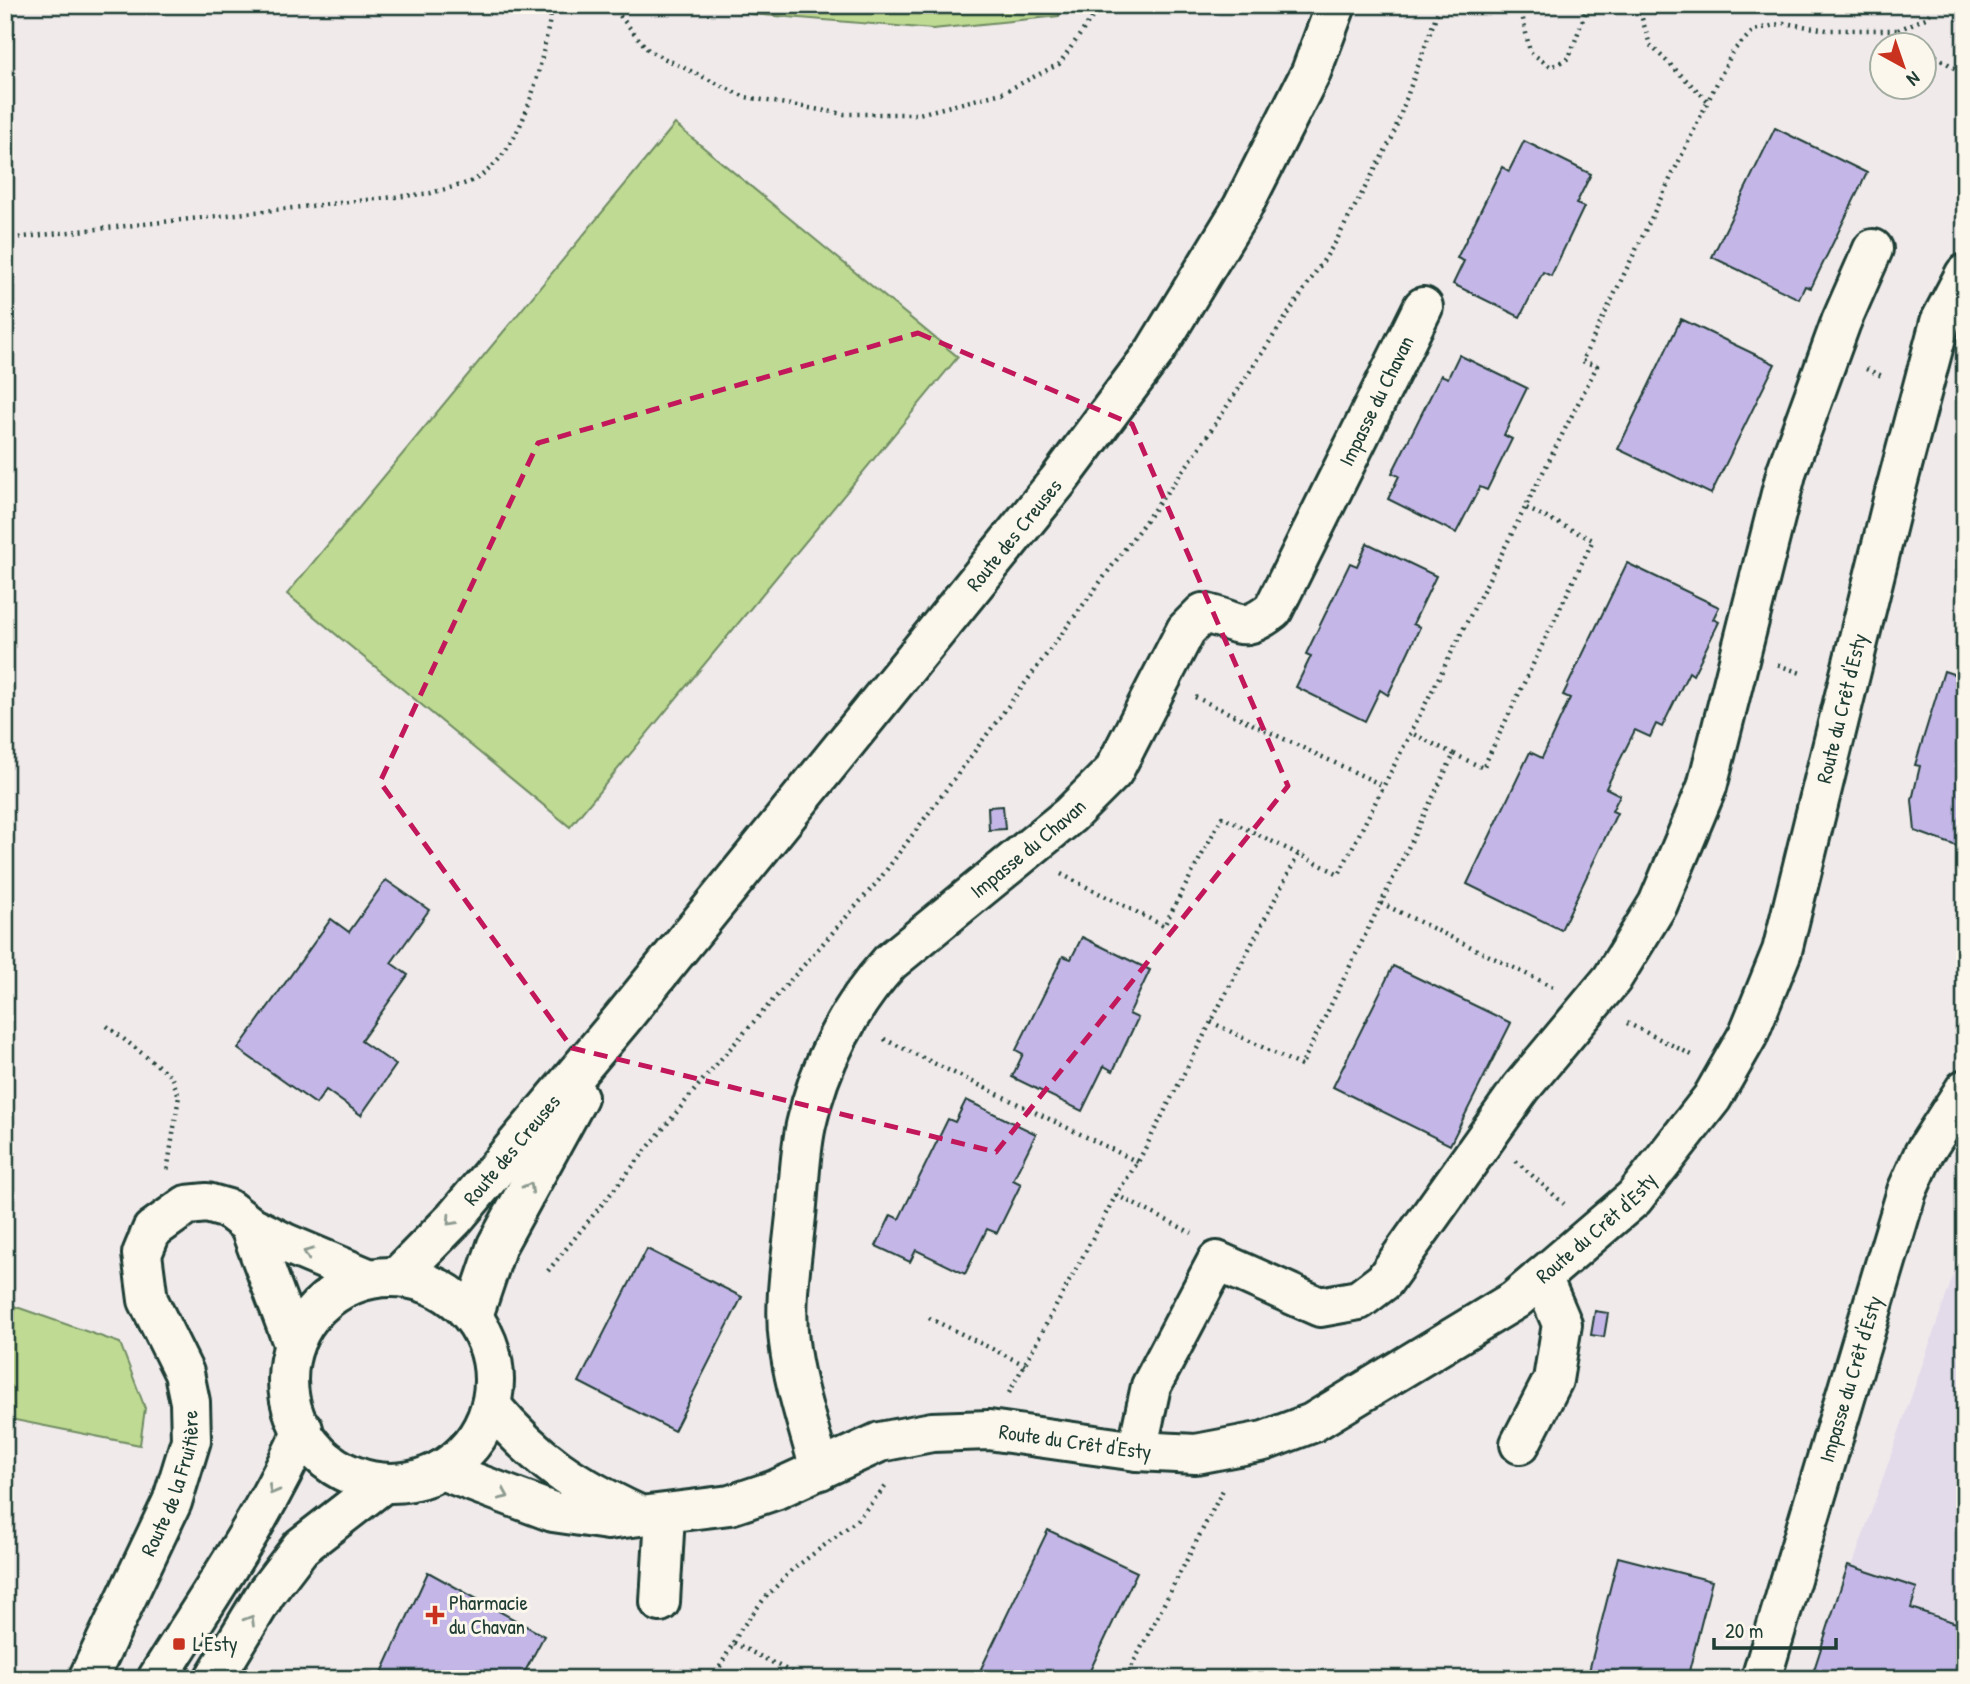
<svg xmlns="http://www.w3.org/2000/svg" width="1970" height="1684" font-family="'Patrick Hand',sans-serif">
<rect width="100%" height="100%" fill="#f0eaeb"/>
<filter id="ink" filterUnits="userSpaceOnUse"><feTurbulence type="fractalNoise" baseFrequency=".0143" numOctaves="2"/><feDisplacementMap in="SourceGraphic" scale="14" xChannelSelector="R" yChannelSelector="G"/><feConvolveMatrix kernelMatrix="1 2 1 2 8 2 1 2 1" color-interpolation-filters="sRGB"/></filter>
<g filter="url(#ink)">
<!-- built -->
<path fill="#e3dbea" d="M1965,1242V1679H1813Z"/>
<!-- green -->
<g fill="#bfda92" stroke="#6f8c63" stroke-width="2">
<path d="M717,5H1060L1059,16L933,29L752,14Z"/>
<path d="M675,124L958,357L570,827L287,594Z"/>
<path d="M5,1303L120,1343L145,1408L140,1445L5,1418Z"/>
</g>
<!-- building -->
<g fill="#c4b7e8" stroke="#1f3d34" stroke-width="2">
<path d="M1775,128L1867,173L1811,288L1805,286L1799,299L1712,257Z"/>
<path d="M1524,141L1591,174L1576,204L1584,207L1551,276L1543,272L1520,317L1453,284L1464,261L1457,258L1502,167L1509,171Z"/>
<path d="M1681,319L1775,364L1711,494L1618,449Z"/>
<path d="M1459,355L1527,388L1504,435L1512,439L1487,490L1480,487L1456,533L1388,499L1399,476L1392,473L1441,375L1448,378Z"/>
<path d="M1965,509V617L1958,587L1961,553L1957,552Z"/>
<path d="M1367,543L1436,576L1413,624L1420,627L1388,695L1380,690L1365,721L1296,687L1311,656L1306,654L1350,563L1357,566Z"/>
<path d="M1627,563L1719,607L1713,619L1719,622L1693,675L1689,672L1662,727L1656,724L1650,737L1635,730L1606,788L1620,795L1612,811L1617,813L1561,930L1467,884L1530,752L1542,758L1570,698L1563,695Z"/>
<path d="M1944,671L1965,678V849L1915,831L1912,800L1920,766L1915,765Z"/>
<path d="M1003,806L1005,829L989,830L988,807Z"/>
<path d="M386,880L429,910L391,963L408,975L361,1041L396,1065L361,1115L326,1090L316,1104L238,1049L331,919L349,932Z"/>
<path d="M1082,937L1150,970L1129,1014L1138,1018L1113,1071L1104,1066L1082,1111L1012,1077L1023,1054L1016,1050L1063,956L1071,959Z"/>
<path d="M1393,966L1511,1023L1450,1145L1333,1087Z"/>
<path d="M966,1100L1036,1134L1013,1180L1021,1184L997,1233L987,1229L965,1274L916,1250L910,1262L876,1246L891,1215L899,1219L948,1119L955,1122Z"/>
<path d="M647,1249L742,1297L674,1431L579,1382Z"/>
<path d="M1595,1311L1608,1313L1604,1337L1591,1335Z"/>
<path d="M1048,1530L1137,1572L1086,1679H976Z"/>
<path d="M1618,1557L1712,1581L1687,1679H1587Z"/>
<path d="M1848,1565L1917,1588L1911,1608L1965,1626V1679H1811Z"/>
<path d="M428,1572L544,1636L521,1679H379Z"/>
</g>
<g fill="none" stroke-linecap="round" stroke-linejoin="round">
<!-- minor casing -->
<g stroke="#1f3d34" stroke-width="44">
<g id="minor">
<path d="M249,1225L293,1343"/>
<path d="M492,1407C538,1461 573,1484 637,1514"/>
<path d="M1520,1444L1553,1380L1562,1324L1542,1277"/>
<path d="M1137,1451L1151,1386L1217,1261L1320,1307L1359,1300L1384,1281L1521,1088L1612,979L1658,904L1707,787L1787,470L1841,322L1873,249"/>
<path id="s1" d="M441,1470L553,1512L608,1520L730,1505L775,1490L880,1442L932,1432L989,1430L1137,1451L1196,1454L1264,1441L1312,1423L1515,1300L1634,1198L1712,1098L1748,1035L1782,951L1894,496L1940,322L1965,274"/>
<path id="s2" d="M820,1470C809,1428 794,1385 789,1342C784,1304 791,1263 795,1225C799,1193 799,1157 806,1125C819,1065 849,1007 890,962L1070,815L1113,772L1186,630L1203,613C1239,620 1240,636 1273,610L1423,307"/>
<path d="M660,1602L665,1515"/>
<path id="s3" d="M88,1679L172,1502L191,1440L190,1402L184,1373L148,1300L142,1254L152,1230L187,1205L207,1203L228,1209L249,1225L285,1243L368,1278"/>
<path id="s4" d="M1761,1679L1907,1191L1924,1153L1965,1089"/>
</g>
</g>
<!-- major casing -->
<g stroke="#1f3d34" stroke-width="44">
<g id="major">
<path id="s5" d="M398,1276L454,1219L622,1019L1058,481L1155,351L1242,208L1311,72L1336,5"/>
<circle cx="391" cy="1380" r="103"/>
<path d="M473,1316L497,1245L578,1097"/>
<path d="M157,1679C208,1597 265,1517 303,1429"/>
<path d="M214,1679L266,1593L301,1547L381,1485"/>
</g>
</g>
<!-- path -->
<g stroke="#1f3d34" stroke-width="4.5" stroke-dasharray="2 5" stroke-linecap="butt">
<path d="M611,5L649,51L745,97L844,114H919L1002,93L1059,64L1101,5"/>
<path d="M1520,5L1530,52L1551,67L1569,58L1588,5"/>
<path d="M1638,5L1650,45L1708,101L1733,51L1754,30L1784,23L1827,30H1897L1920,46"/>
<path d="M1898,30L1928,17L1933,5"/>
<path d="M1924,48L1965,75"/>
<path d="M5,239L431,193C446,188 469,185 482,175C530,140 541,60 553,5"/>
<path d="M1866,369L1882,376"/>
<path d="M1778,665L1801,673"/>
<path d="M1195,697L1384,786"/>
<path d="M1454,754L1483,768L1593,540L1526,508"/>
<path d="M1061,874L1164,926L1222,817L1339,874L1597,366L1582,361L1708,101"/>
<path d="M1381,903L1553,987"/>
<path d="M1211,1022L1301,1066L1454,754L1411,733"/>
<path d="M1627,1023L1692,1055"/>
<path d="M107,1026L171,1076L179,1096L167,1172"/>
<path d="M884,1039L1138,1162"/>
<path d="M1516,1161L1564,1204"/>
<path d="M1116,1195L1192,1233"/>
<path d="M548,1271L706,1076L879,880L1196,453L1335,243L1392,138L1440,5"/>
<path d="M929,1318L1025,1365"/>
<path d="M1009,1393L1116,1195L1138,1162L1298,855"/>
<path d="M734,1643L805,1679"/>
<path d="M713,1679L741,1629L764,1599L792,1570L855,1522L886,1486"/>
<path d="M1125,1679L1223,1490"/>
</g>
<!-- minor -->
<use href="#minor" stroke="#fbf7ec" stroke-width="38"/>
<!-- major -->
<use href="#major" stroke="#fbf7ec" stroke-width="38"/>
</g>
<!-- one-way arrows -->
<defs><path id="oneway-chevron" d="M-2-3.5L2.5 0L-2 3.5" fill="none" stroke-width="1.6" stroke-linecap="round" stroke-linejoin="round" transform="scale(1.75)"/></defs>
<g stroke="#8d9a90">
<use href="#oneway-chevron" transform="translate(529 1187) rotate(-61)"/>
<use href="#oneway-chevron" transform="translate(451 1221) rotate(133)"/>
<use href="#oneway-chevron" transform="translate(308 1253) rotate(-157)"/>
<use href="#oneway-chevron" transform="translate(273 1490) rotate(119)"/>
<use href="#oneway-chevron" transform="translate(504 1495) rotate(24)"/>
<use href="#oneway-chevron" transform="translate(250 1620) rotate(-59)"/>
</g>
</g>
<!-- marked area -->
<path fill="none" stroke="#c2185b" stroke-width="5" stroke-dasharray="14 9" stroke-linejoin="round" d="M918,333L1132,424L1288,786L996,1152L572,1048L380,782L538,443Z"/>
<!-- markers -->
<g fill="#c8321e" stroke="#fbf7ec" stroke-width="2.5">
<path d="M431.5 1604.5h7v7h7v7h-7v7h-7v-7h-7v-7h7z"/>
<rect x="172" y="1637" width="14" height="14" rx="3.5"/>
</g>
<g text-anchor="middle" stroke-width="6" stroke-linejoin="round" paint-order="stroke">
<!-- street labels -->
<g font-size="21" fill="#1f3d34" stroke="#fbf7ec">
<text dy="7" stroke="none"><textPath href="#s2" startOffset="1321">Impasse du Chavan</textPath></text>
<text dy="7" stroke="none"><textPath href="#s5" startOffset="964">Route des Creuses</textPath></text>
<text dy="7" stroke="none"><textPath href="#s1" startOffset="1834">Route du Crêt d'Esty</textPath></text>
<text dy="7" stroke="none"><textPath href="#s2" startOffset="714">Impasse du Chavan</textPath></text>
<text dy="7" stroke="none"><textPath href="#s5" startOffset="170">Route des Creuses</textPath></text>
<text dy="7" stroke="none"><textPath href="#s1" startOffset="1246">Route du Crêt d'Esty</textPath></text>
<text dy="7" stroke="none"><textPath href="#s4" startOffset="313">Impasse du Crêt d'Esty</textPath></text>
<text dy="7" stroke="none"><textPath href="#s1" startOffset="658">Route du Crêt d'Esty</textPath></text>
<text dy="7" stroke="none"><textPath href="#s3" startOffset="214">Route de la Fruitière</textPath></text>
</g>
<!-- poi labels -->
<g font-size="21" fill="#1f3d34" stroke="#fbf7ec" text-anchor="start">
<text x="449" y="1610">Pharmacie<tspan x="449" dy="24">du Chavan</tspan></text>
<text x="193" y="1651">L'Esty</text>
</g>
</g>
<!-- margin -->
<rect width="1970" height="1684" fill="none" stroke="#fbf7ec" stroke-width="28"/>
<rect x="14" y="14" width="1942" height="1656" fill="none" stroke="#1f3d34" stroke-width="2.5" filter="url(#ink)"/>
<!-- north arrow -->
<g transform="translate(1903 66) rotate(140)"><circle r="33" fill="#fbf7ec" stroke="#a3ada2" stroke-width="2"/>
<path d="M0-5L12 26L0 18L-12 26Z" fill="#c8321e"/>
<text y="-10" font-size="19" font-weight="bold" text-anchor="middle" fill="#1f3d34">N</text>
</g>
<!-- scale -->
<path d="M1714 1638v10h122v-10" fill="none" stroke="#1f3d34" stroke-width="3.5"/>
<text x="1725" y="1638" font-size="21" fill="#1f3d34" stroke="#fbf7ec" stroke-width="5" paint-order="stroke">20 m</text>
</svg>
